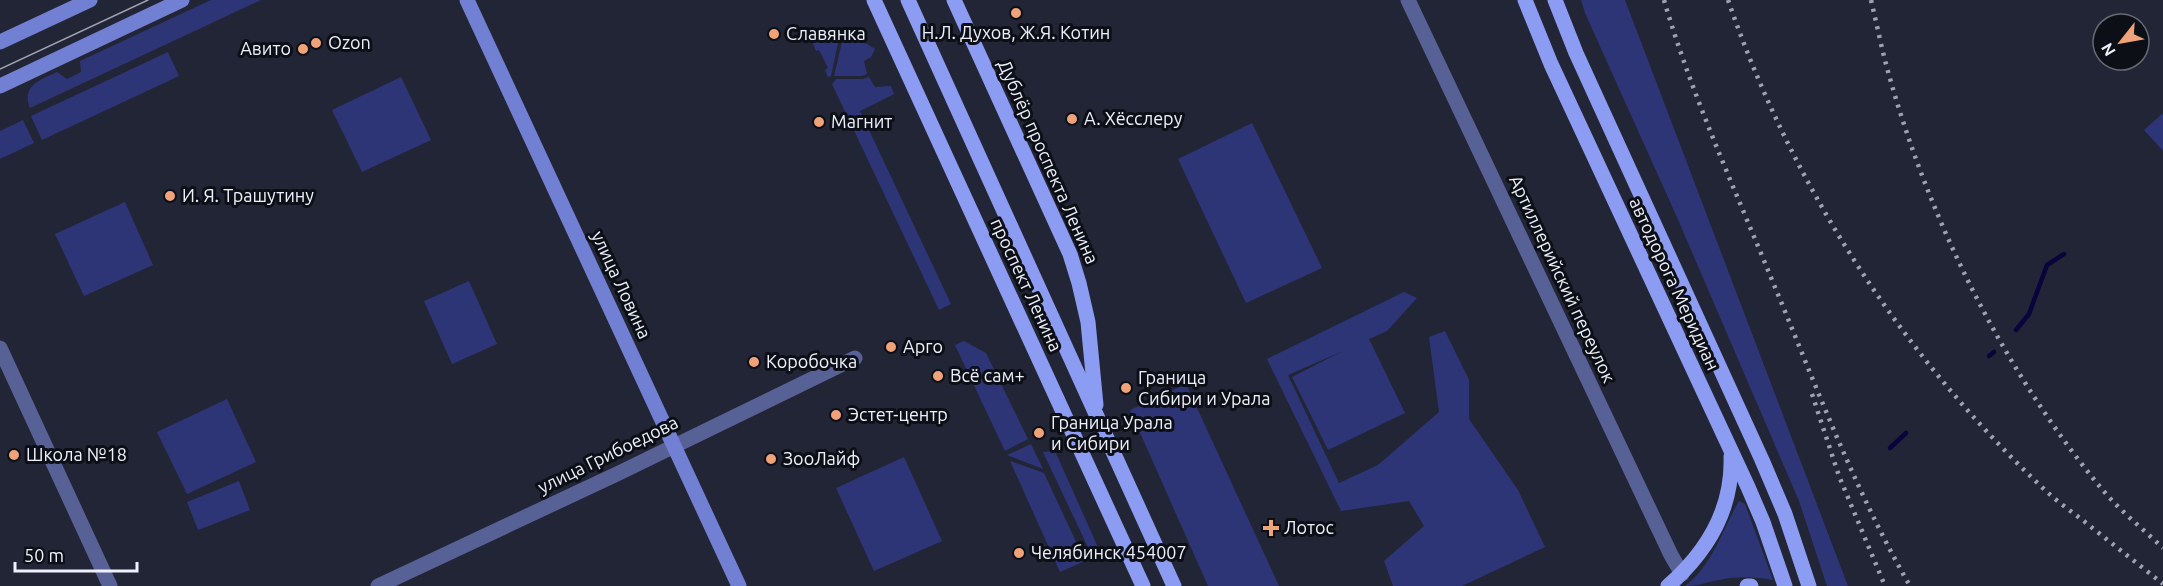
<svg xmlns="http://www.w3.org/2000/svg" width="2163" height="586" font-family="Ubuntu,sans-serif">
<rect width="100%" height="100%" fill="#222536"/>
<!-- green -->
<g fill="#2e3577">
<path d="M211,0H261L30,108C21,86 40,80 57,72L67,79L81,72L80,61Z"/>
<path d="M1581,0H1625L1848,586H1827L1799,501L1676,215L1585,13Z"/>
<path d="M829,32L838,43L831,76L828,77L825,70L828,68L819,50L816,51L811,38Z"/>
<path d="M834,32L867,44L875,49L871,57L864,61L867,74L862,76H834L842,42Z"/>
<path d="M168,52L179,76L42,140L31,116Z"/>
<path d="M401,77L431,140L362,172L332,110Z"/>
<path d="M869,77L875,87L891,86L894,94L860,111L951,304L939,310L832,84L836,79H863Z"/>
<path d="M2163,113V151L2144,130Z"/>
<path d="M23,120L34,143L0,159V131Z"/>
<path d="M1252,123L1322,268L1246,303L1178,159Z"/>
<path d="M125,202L153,265L84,296L55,234Z"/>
<path d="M469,281L497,344L452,364L424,301Z"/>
<path d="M1404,292L1417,298L1387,331L1369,339L1405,413L1328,450L1292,377L1343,351L1288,375L1339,483L1378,465L1439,412L1429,337L1445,331L1469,380V419L1518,490L1545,547L1462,586H1393L1384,561L1424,526L1409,501L1341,511L1267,359Z"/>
<path d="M964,341L986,353L1028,439L1005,451L955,345Z"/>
<path d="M1186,384L1279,586H1208L1130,410Z"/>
<path d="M227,399L256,462L187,494L157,432Z"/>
<path d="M1031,444L1043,469L1007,455Z"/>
<path d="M1055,451L1101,554L1094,560L1043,452Z"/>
<path d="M904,457L942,541L874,571L836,488Z"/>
<path d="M1010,461L1044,473L1085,561L1060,572Z"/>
<path d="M239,481L250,510L198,530L187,502Z"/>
<path d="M1739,501L1745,504L1773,580C1756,577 1736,576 1719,580C1705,582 1701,586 1685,586C1713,565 1722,530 1739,501Z"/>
</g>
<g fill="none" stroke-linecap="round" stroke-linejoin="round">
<!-- stream -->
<g stroke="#09043c" stroke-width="4.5">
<path d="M2016,330L2029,314L2047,265L2064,254"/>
<path d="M1989,356L1994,352"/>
<path d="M1890,448L1906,433"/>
</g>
<!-- street -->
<g stroke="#576195" stroke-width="15">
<path d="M1408,0L1671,555L1682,574"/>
<path d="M0,348L110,586"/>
<path d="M378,586L619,473L855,358"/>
</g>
<!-- secondary -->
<g stroke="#7280d4" stroke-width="15">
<path d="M467,0L739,586"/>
<path d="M0,42L90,0"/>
<path d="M0,86L182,0"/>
</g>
<!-- primary -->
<g stroke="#8c9cf2" stroke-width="15">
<path d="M874,0L1143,586"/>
<path d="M908,0L1174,586"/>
<path d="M954,0L1070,254L1079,283L1088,322L1096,405"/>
<path d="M1525,0L1551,64L1748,487L1763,522L1785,586"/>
<path d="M1555,0L1576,53L1762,460L1785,514L1809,586"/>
<path d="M1668,586C1708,551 1733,509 1731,456"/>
<path d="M1747,586H1751"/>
</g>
<!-- tram -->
<path stroke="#9fa2b0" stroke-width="1.5" d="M0,69L148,0"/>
<!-- rail -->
<g stroke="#9fa2b0" stroke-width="4.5" stroke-dasharray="3 6" stroke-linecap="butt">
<path d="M1664,0C1692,96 1734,187 1772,280C1815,383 1854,489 1910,586"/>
<path d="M1728,0C1792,186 1902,356 2046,491C2058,502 2072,512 2085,522C2111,543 2137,563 2163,584"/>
<path d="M1871,0C1877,25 1882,51 1889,75C1930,222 2004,371 2101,488C2119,510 2143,529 2163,548"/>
<path d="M1812,394L1839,476L1885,586"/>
</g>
</g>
<!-- markers -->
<g fill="#f0a278" stroke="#0d0f17" stroke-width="2">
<circle cx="1016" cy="13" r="6"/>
<circle cx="774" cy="34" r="6"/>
<circle cx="316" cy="43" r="6"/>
<circle cx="303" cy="49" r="6"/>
<circle cx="1072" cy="119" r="6"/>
<circle cx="819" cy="122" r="6"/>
<circle cx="170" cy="196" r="6"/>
<circle cx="891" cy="347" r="6"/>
<circle cx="754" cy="362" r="6"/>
<circle cx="938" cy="376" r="6"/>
<circle cx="1126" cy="388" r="6"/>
<circle cx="836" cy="415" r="6"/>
<circle cx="1039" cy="433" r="6"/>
<circle cx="14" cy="455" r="6"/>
<circle cx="771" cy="459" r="6"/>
<path d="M1268 519h6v6h6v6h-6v6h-6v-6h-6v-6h6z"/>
<circle cx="1019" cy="553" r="6"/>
</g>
<g text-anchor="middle" stroke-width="6" stroke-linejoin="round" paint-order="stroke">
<!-- poi labels -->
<g font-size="18" fill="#eef1fd" stroke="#0d0f17" text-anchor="start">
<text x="1016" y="39" text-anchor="middle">Н.Л. Духов, Ж.Я. Котин</text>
<text x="786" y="40">Славянка</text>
<text x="328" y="49">Ozon</text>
<text x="291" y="55" text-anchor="end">Авито</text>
<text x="1084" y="125">А. Хёсслеру</text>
<text x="831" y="128">Магнит</text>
<text x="182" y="202">И. Я. Трашутину</text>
<text x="903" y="353">Арго</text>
<text x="766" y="368">Коробочка</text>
<text x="950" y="382">Всё сам+</text>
<text x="1138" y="384">Граница<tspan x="1138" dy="21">Сибири и Урала</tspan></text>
<text x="848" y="421">Эстет-центр</text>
<text x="1051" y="429">Граница Урала<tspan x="1051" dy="21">и Сибири</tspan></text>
<text x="26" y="461">Школа №18</text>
<text x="783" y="465">ЗооЛайф</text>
<text x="1284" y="534">Лотос</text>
<text x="1031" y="559">Челябинск 454007</text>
</g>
<!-- street labels -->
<g font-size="18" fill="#eef1fd" stroke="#0d0f17">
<text transform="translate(1048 162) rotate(66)" y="6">Дублёр проспекта Ленина</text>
<text transform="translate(1562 279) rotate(65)" y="6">Артиллерийский переулок</text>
<text transform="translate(1674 284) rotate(65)" y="6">автодорога Меридиан</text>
<text transform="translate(621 285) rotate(65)" y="6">улица Ловина</text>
<text transform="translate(1026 285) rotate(65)" y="6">проспект Ленина</text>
<text transform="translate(608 455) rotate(-26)" y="6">улица Грибоедова</text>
</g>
</g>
<!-- north arrow -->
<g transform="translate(2121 42) rotate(239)"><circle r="28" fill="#0d0f17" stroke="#676973" stroke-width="1.5"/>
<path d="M0-4.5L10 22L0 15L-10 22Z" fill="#f0a278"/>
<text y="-9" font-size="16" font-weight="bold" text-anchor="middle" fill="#eef1fd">N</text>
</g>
<!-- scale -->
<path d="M15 562v9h122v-9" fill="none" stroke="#eef1fd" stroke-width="3"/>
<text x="24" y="562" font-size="18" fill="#eef1fd" stroke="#0d0f17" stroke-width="4.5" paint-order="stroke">50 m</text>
</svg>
